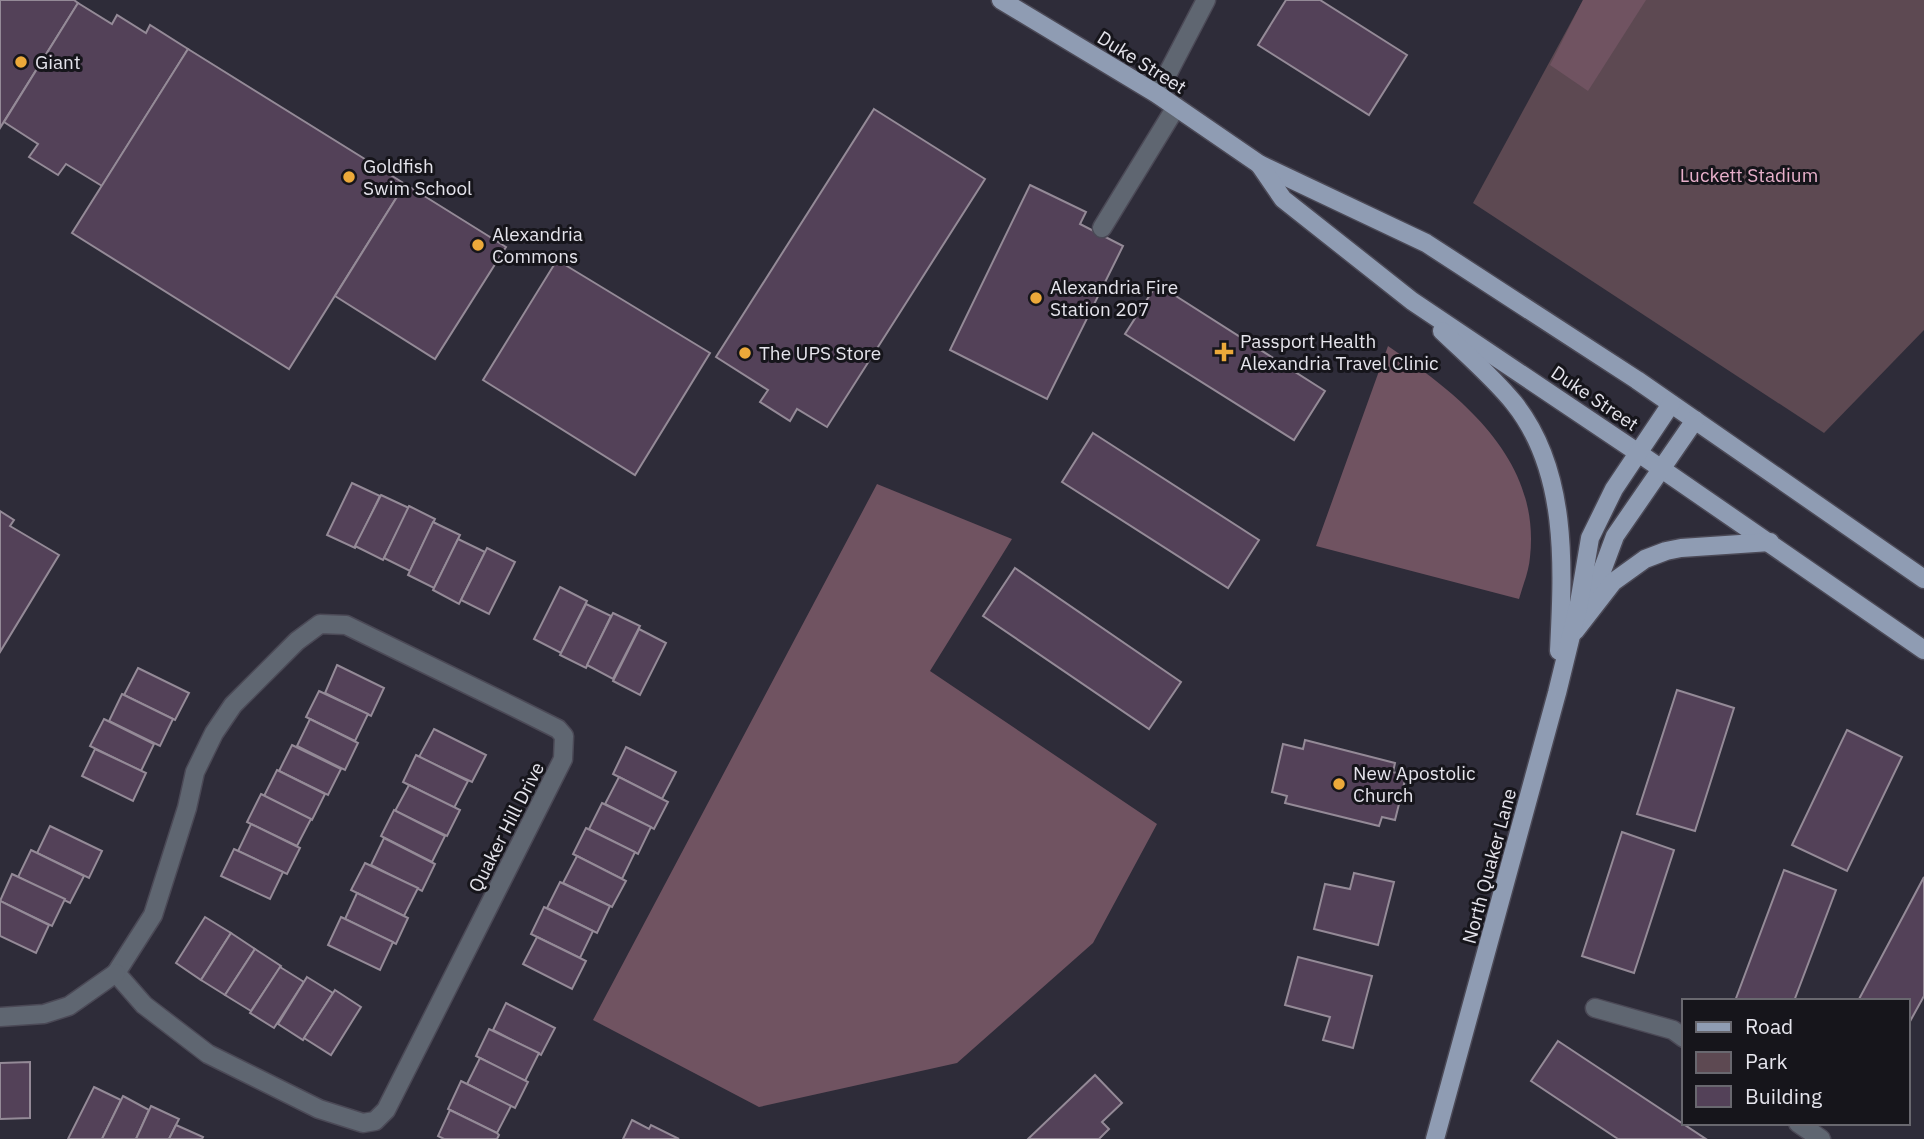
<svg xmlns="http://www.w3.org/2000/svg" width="1924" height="1139" font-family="'IBM Plex Sans',sans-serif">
<rect width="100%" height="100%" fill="#2e2c39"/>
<!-- green -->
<path fill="#5d4952" d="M1583,0H1924V330L1824,433L1473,203Z"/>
<!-- forest -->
<g fill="#705361">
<path d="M1583,0H1646L1588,91L1550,65Z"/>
<path d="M1388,346C1460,395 1541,458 1530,557C1529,571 1523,585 1519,599L1316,546Z"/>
<path d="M877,484L1012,539L930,671L1157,824L1093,943L957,1063L759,1107L593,1020Z"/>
</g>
<!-- building -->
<g fill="#534158" stroke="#948a97" stroke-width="2">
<path d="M0,0H74L78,3L0,128Z"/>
<path d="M1286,0H1320L1407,55L1369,115L1258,45Z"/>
<path d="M78,3L112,24L117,15L146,33L150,25L188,49L102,186L66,164L58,175L29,157L38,144L4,122Z"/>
<path d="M188,49L405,184L289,369L72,233Z"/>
<path d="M874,109L985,179L827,427L797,409L790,421L760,402L768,390L716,357Z"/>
<path d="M405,184L506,247L435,359L335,296Z"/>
<path d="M1030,185L1086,212L1080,224L1123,246L1047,399L950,350Z"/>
<path d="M557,260L710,353L635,475L483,380Z"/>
<path d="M1157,284L1325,391L1294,440L1125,334Z"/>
<path d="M1093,433L1259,540L1228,588L1062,482Z"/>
<path d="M352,483L380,496L355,548L327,535Z"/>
<path d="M381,495L409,508L383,560L355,546Z"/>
<path d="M409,506L435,519L410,571L384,558Z"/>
<path d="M0,511L14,520L10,526L59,555L0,652Z"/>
<path d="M433,522L460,535L434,588L408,575Z"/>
<path d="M458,539L485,552L459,604L433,590Z"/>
<path d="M487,548L515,562L489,614L461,600Z"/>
<path d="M1015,568L1181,682L1149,729L983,616Z"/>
<path d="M560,587L587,601L561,653L534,639Z"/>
<path d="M586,604L611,616L586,668L560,655Z"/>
<path d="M613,613L640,626L613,679L587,665Z"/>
<path d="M639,629L666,643L640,695L613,681Z"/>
<path d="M337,665L384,688L371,716L325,693Z"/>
<path d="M138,668L189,693L175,720L124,695Z"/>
<path d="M1677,690L1734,708L1695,831L1637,814Z"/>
<path d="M319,691L368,714L355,741L306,717Z"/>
<path d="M122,694L173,719L160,746L109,721Z"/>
<path d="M104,719L154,744L141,771L90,746Z"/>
<path d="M310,719L358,743L345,770L297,746Z"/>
<path d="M434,729L486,755L472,782L419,757Z"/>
<path d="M1847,730L1902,757L1847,871L1792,845Z"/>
<path d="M1305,740L1395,763L1393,772L1406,776L1395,820L1382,817L1379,826L1285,803L1287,796L1272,792L1283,744L1303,749Z"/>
<path d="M292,745L341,769L328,795L279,771Z"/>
<path d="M626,747L676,772L662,799L613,774Z"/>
<path d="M95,749L146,773L133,801L82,776Z"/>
<path d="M416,755L468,781L454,808L403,782Z"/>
<path d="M277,770L325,794L312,820L264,796Z"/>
<path d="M619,777L668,802L654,829L605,804Z"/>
<path d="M409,785L460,810L447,836L395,811Z"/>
<path d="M261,794L311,819L297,846L247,822Z"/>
<path d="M602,803L651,827L638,854L589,829Z"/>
<path d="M394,810L445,836L432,862L381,836Z"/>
<path d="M251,824L300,848L287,874L238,851Z"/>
<path d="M50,826L102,851L89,878L37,853Z"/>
<path d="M586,828L635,852L622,879L573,854Z"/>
<path d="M1622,832L1674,850L1634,973L1582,956Z"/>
<path d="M384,838L435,864L422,891L371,865Z"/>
<path d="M234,849L283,872L270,899L221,876Z"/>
<path d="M31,850L84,876L70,903L18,877Z"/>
<path d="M577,856L626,881L612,907L563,883Z"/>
<path d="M365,863L418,888L404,916L351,890Z"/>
<path d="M1784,870L1836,890L1794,1001H1735Z"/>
<path d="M1354,873L1394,882L1378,945L1314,929L1325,884L1350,889Z"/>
<path d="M12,874L65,899L52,926L0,901Z"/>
<path d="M1924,877V996L1908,1025V1001H1858Z"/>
<path d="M560,882L610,906L597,933L547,908Z"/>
<path d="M357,893L408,918L396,944L345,919Z"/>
<path d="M0,901L49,925L36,953L0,936Z"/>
<path d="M544,907L593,931L580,958L531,934Z"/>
<path d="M205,917L231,933L201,980L176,963Z"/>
<path d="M341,917L393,942L380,970L328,945Z"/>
<path d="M231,933L255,949L225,995L201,980Z"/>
<path d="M537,937L586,961L572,989L523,964Z"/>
<path d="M255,949L281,966L251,1011L225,995Z"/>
<path d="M1298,957L1372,976L1353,1048L1323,1040L1330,1017L1285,1005Z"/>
<path d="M280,967L304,982L274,1028L250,1013Z"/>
<path d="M307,977L333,993L303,1040L278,1024Z"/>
<path d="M335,990L361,1007L331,1055L304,1038Z"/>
<path d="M506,1003L555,1028L541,1055L493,1030Z"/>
<path d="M489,1029L539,1053L525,1081L476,1056Z"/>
<path d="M1558,1041L1706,1139H1618L1531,1081Z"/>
<path d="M480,1058L528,1082L515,1108L467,1084Z"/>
<path d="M30,1062V1118L0,1119V1063Z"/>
<path d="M1095,1075L1122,1103L1102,1122L1109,1129L1099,1139H1028Z"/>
<path d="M461,1081L511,1106L497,1133L448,1109Z"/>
<path d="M94,1087L121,1100L102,1139H68Z"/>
<path d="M123,1096L149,1110L136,1139H102Z"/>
<path d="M151,1106L179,1119L169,1139H136Z"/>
<path d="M450,1110L497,1133L499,1135L497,1139H444L438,1136Z"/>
<path d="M632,1120L649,1129L651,1125L679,1139H623Z"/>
<path d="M176,1125L203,1137L202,1139H169Z"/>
</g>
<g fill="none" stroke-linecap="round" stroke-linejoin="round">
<!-- minor casing -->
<g stroke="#4b4956" stroke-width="21">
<g id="minor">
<path d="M1157,94L1206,0"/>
<path d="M1102,228L1176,107"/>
<path d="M320,624L346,625L514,707L558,729L564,736L563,759L386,1110L375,1121L363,1123L319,1109L208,1054L144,1005L116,973L153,915L187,808L195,772L214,733L233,705L297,641Z"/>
<path d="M1595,1008L1673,1030L1684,1038"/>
<path d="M0,1017L44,1014L69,1006L116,973"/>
<path d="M1798,1123L1821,1139"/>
</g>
</g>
<!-- major casing -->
<g stroke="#4b4956" stroke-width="21">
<g id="major">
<path d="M1001,0L1157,94L1259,164L1426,243L1637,380L1924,579"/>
<path d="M1259,164L1283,199L1412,301L1637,452L1924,650"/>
<path d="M1442,331C1466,354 1493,377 1514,403C1569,472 1563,569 1559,651"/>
<path d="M1584,598L1596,587L1615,536L1695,420"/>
<path d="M1575,631L1613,582L1645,559L1666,551L1681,548L1770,542"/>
<path d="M1435,1139L1557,693L1579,603L1590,538L1614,489L1671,404"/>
</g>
</g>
<!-- minor -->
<use href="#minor" stroke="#5f6671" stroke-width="18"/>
<!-- major -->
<use href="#major" stroke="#8f9cb3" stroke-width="18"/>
</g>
<!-- markers -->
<g fill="#eca93a" stroke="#16151b" stroke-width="2.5">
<circle cx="21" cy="62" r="7"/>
<circle cx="349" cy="177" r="7"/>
<circle cx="478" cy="245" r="7"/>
<circle cx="1036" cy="298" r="7"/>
<path d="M1220.5 341.5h7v7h7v7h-7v7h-7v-7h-7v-7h7z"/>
<circle cx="745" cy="353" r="7"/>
<circle cx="1339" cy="784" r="7"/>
</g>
<g text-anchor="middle" stroke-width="6" stroke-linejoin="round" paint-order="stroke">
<!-- poi labels -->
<g font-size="19" fill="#e5e4ec" stroke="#16151b" text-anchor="start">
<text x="35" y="69">Giant</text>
<text x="363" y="173">Goldfish<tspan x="363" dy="22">Swim School</tspan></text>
<text x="492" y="241">Alexandria<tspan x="492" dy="22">Commons</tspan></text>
<text x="1050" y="294">Alexandria Fire<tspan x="1050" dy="22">Station 207</tspan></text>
<text x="1240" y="348">Passport Health<tspan x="1240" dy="22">Alexandria Travel Clinic</tspan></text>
<text x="759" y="360">The UPS Store</text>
<text x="1353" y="780">New Apostolic<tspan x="1353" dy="22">Church</tspan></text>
</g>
<!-- street labels -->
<g font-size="19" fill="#e5e4ec" stroke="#16151b">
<text transform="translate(1142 62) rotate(32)" y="7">Duke Street</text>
<text transform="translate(1595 398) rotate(34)" y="7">Duke Street</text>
<text transform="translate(506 827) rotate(-63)" y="7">Quaker Hill Drive</text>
<text transform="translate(1489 866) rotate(-75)" y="7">North Quaker Lane</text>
</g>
<!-- park labels -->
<g font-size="19" fill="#e8b0cb" stroke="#16151b">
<text x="1749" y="182">Luckett Stadium</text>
</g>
</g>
<!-- legend -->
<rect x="1682" y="999" width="228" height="126" fill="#16151b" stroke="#69686f" stroke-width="2"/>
<rect x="1696" y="1022" width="35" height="10" fill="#8f9cb3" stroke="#69686f" stroke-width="2"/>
<text x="1745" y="1034" font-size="21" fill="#e5e4ec">Road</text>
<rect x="1696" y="1052" width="35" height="21" fill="#5d4952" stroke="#69686f" stroke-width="2"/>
<text x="1745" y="1069" font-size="21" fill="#e5e4ec">Park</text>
<rect x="1696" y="1086" width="35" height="21" fill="#534158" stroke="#69686f" stroke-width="2"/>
<text x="1745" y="1104" font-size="21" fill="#e5e4ec">Building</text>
</svg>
